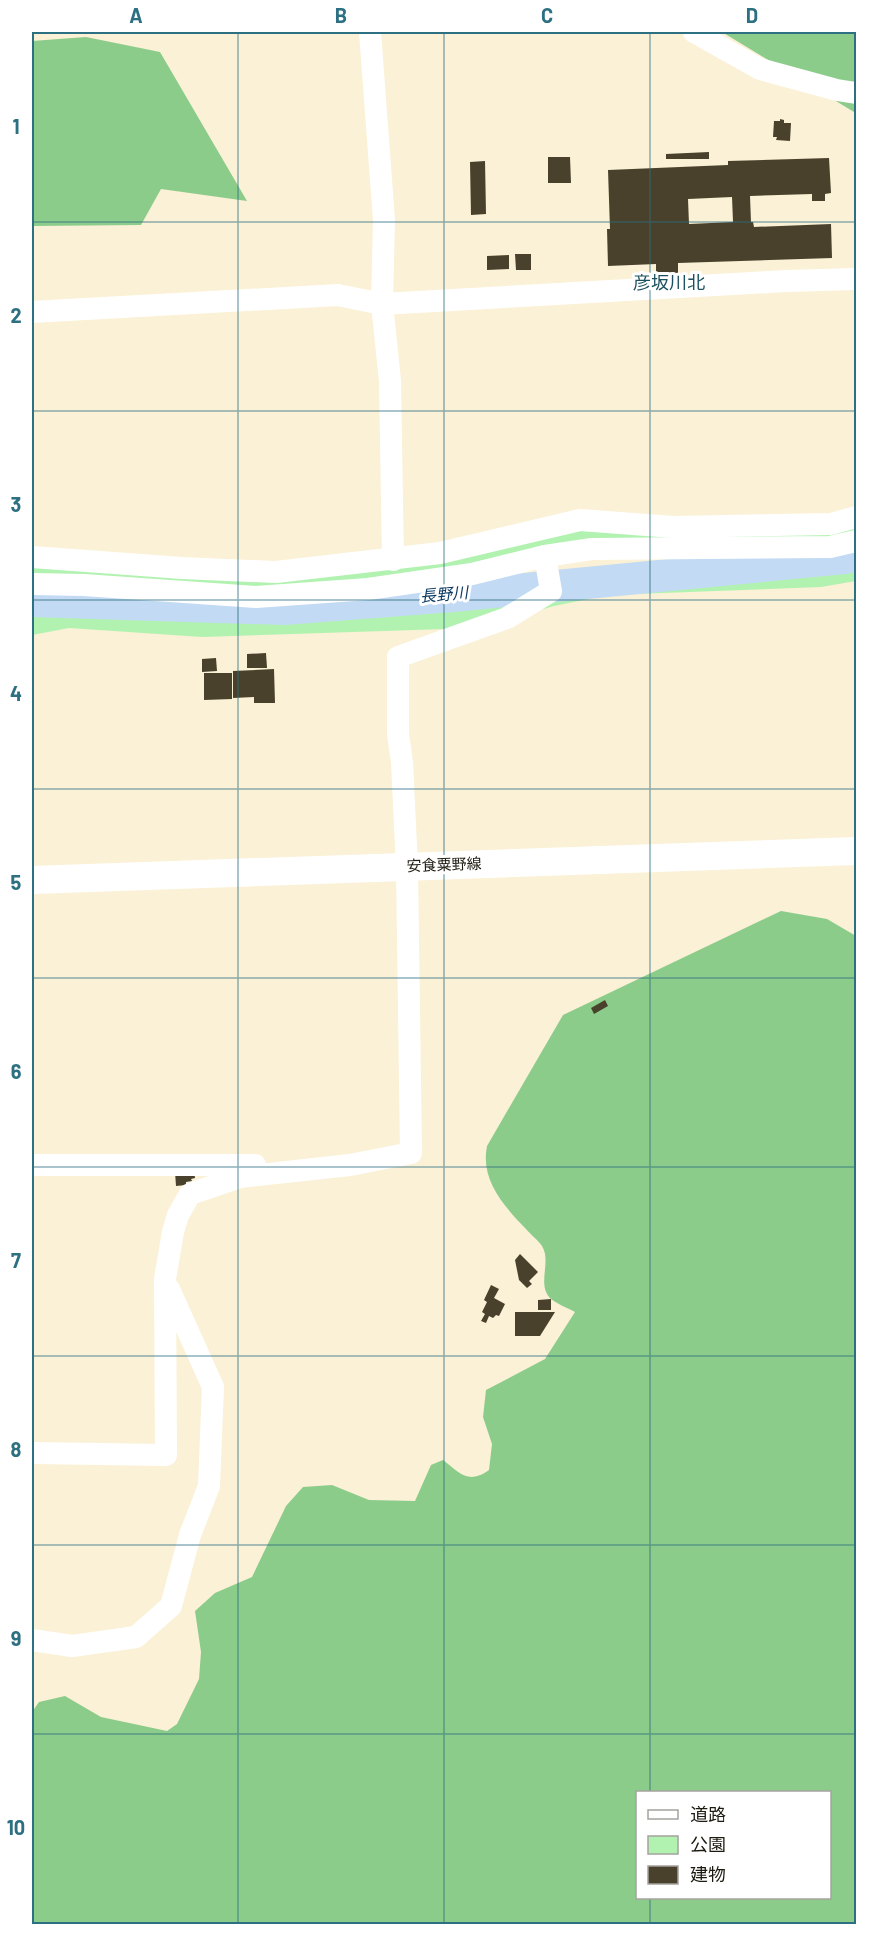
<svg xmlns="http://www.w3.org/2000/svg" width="888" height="1956" font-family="Barlow,'Noto Sans JP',sans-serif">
<rect width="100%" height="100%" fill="#faf1d6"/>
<!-- green -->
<g fill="#b2f2b1">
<path d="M856,526V537L497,564L258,591L32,578V567L265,580L574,529Z"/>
<path d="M856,559V581L821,587L608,595L554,606L476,628L202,637L69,628L32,635V609L229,615L329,611L455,603L535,583L597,572L839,563Z"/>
</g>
<!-- forest -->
<g fill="#8ccc8b" fill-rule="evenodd">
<path d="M722,32H856V112H854Z"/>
<path d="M86,37L160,52L247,201L161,189L141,225L32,226V41Z"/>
<path d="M781,911L827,919L856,936V1924H32V1712L39,1702L65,1696L101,1717L167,1731L177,1724L199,1679L201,1652L195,1611L215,1593L252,1577L286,1506L303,1487L332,1485L369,1500L415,1501L431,1465L443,1460C460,1473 468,1485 489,1470L492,1444L483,1417L486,1390L545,1359L575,1312C568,1308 557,1304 551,1299C536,1285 552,1262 542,1246C538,1240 531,1235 526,1229C504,1206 480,1180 487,1146L563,1015ZM638,1792H830V1898H638Z"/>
</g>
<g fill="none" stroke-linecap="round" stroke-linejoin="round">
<!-- river -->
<path stroke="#c2daf4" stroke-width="32" d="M32,601L283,609L453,596L845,558L856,555"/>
</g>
<!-- building -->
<g fill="#49412b" fill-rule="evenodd">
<path d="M780,119L784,120V123H791L790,141L776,140L777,137H773L774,121H780Z"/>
<path d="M709,152V159H666V154Z"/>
<path d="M548,157H570L571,183H548Z"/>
<path d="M829,158L831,193L825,194V201H812V194L750,196L751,222H753L754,227L831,224L832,258L678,263V275L656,276V264L608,266L607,229H610L608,170L728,165V161ZM732,197L733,222L689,224L688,199Z"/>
<path d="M485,161L486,214L471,215L470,162Z"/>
<path d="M515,254H531V270H516Z"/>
<path d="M509,255V269L487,270V256Z"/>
<path d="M266,653L267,668H247V654Z"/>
<path d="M216,658L217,671L202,672V659Z"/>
<path d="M274,669L275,703H254V697L233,698V671Z"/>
<path d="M204,673H232V699L204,700Z"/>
<path d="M605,1000L608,1006L594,1014L591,1008Z"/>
<path d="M194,1170L195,1178L191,1179L192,1181L186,1182V1185L176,1186L175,1172Z"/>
<path d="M520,1254L538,1272L529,1281L532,1284L527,1288L519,1280L515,1260Z"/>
<path d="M491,1285L499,1289L494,1298L505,1304L499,1316L496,1315L493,1318L489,1316L486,1323L481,1321L485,1314L482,1312L487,1302L484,1300Z"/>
<path d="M551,1299V1310H538V1300Z"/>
<path d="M515,1312H555L540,1336H515Z"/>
</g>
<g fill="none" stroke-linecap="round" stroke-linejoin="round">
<!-- minor -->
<g stroke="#fff" stroke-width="22">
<path d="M370,32L384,220L382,304L390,381L393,560"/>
<path d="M694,32L760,69L837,90L856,93"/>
<path d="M32,312L338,295L382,304L786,281L856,279"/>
<path d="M32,557L182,568L276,572L440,553L580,520L673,527L831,524L856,517"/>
<path d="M32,584L84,585L256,597L368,589L472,574L545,556L592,549L830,547L856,541"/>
<path d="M32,1165H255"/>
<path d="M32,1453L166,1455L165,1279L173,1232L178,1215L190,1194L240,1177L350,1165L411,1153L407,867L402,762L398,734V657L507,618L551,591L545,556"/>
<path d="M32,1640L72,1646L136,1637L171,1606L190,1535L209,1486L213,1387L169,1289"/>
</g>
<!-- major -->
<path stroke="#fff" stroke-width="28" d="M32,880L856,851"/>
</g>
<!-- grid -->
<path fill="none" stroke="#2d7081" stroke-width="1.5" stroke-opacity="0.55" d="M238,32V1924M444,32V1924M650,32V1792M32,222H856M32,411H856M32,600H856M32,789H856M32,978H856M32,1167H856M32,1356H856M32,1545H856M32,1734H856M650,1898V1924"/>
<g text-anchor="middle" stroke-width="6" stroke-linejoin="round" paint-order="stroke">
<!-- street labels -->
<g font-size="15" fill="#1d1a10" stroke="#fff">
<text transform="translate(444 865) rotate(-2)" y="5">安食粟野線</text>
</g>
<!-- water labels -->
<g font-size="16" font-style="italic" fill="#0c3a62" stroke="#fff">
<text transform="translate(444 594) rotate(-5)" y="6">長野川</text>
</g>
<!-- quarter labels -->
<g font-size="18" fill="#1b515f" stroke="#fff">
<text x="669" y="289">彦坂川北</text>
</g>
</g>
<!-- border -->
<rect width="888" height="1956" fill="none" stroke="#ffffff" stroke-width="66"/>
<!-- legend -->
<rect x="636" y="1791" width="195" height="108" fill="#ffffff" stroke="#a5a39f" stroke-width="1.5"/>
<rect x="648" y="1810" width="30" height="9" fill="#ffffff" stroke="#a5a39f" stroke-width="1.5"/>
<text x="690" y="1821" font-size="18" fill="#1d1a10">道路</text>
<rect x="648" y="1836" width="30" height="18" fill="#b2f2b1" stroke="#a5a39f" stroke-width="1.5"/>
<text x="690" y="1851" font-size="18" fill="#1d1a10">公園</text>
<rect x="648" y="1866" width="30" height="18" fill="#49412b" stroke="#a5a39f" stroke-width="1.5"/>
<text x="690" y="1881" font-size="18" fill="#1d1a10">建物</text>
<rect x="33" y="33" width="822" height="1890" fill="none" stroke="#2d7081" stroke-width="2"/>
<g font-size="20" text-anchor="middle" font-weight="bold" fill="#2d7081">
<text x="136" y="23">A</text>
<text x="341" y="23">B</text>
<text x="547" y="23">C</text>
<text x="752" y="23">D</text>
<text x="16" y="134">1</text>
<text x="16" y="323">2</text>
<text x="16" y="512">3</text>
<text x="16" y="701">4</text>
<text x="16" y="890">5</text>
<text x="16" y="1079">6</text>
<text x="16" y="1268">7</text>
<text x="16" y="1457">8</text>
<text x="16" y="1646">9</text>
<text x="16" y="1835">10</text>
</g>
</svg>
